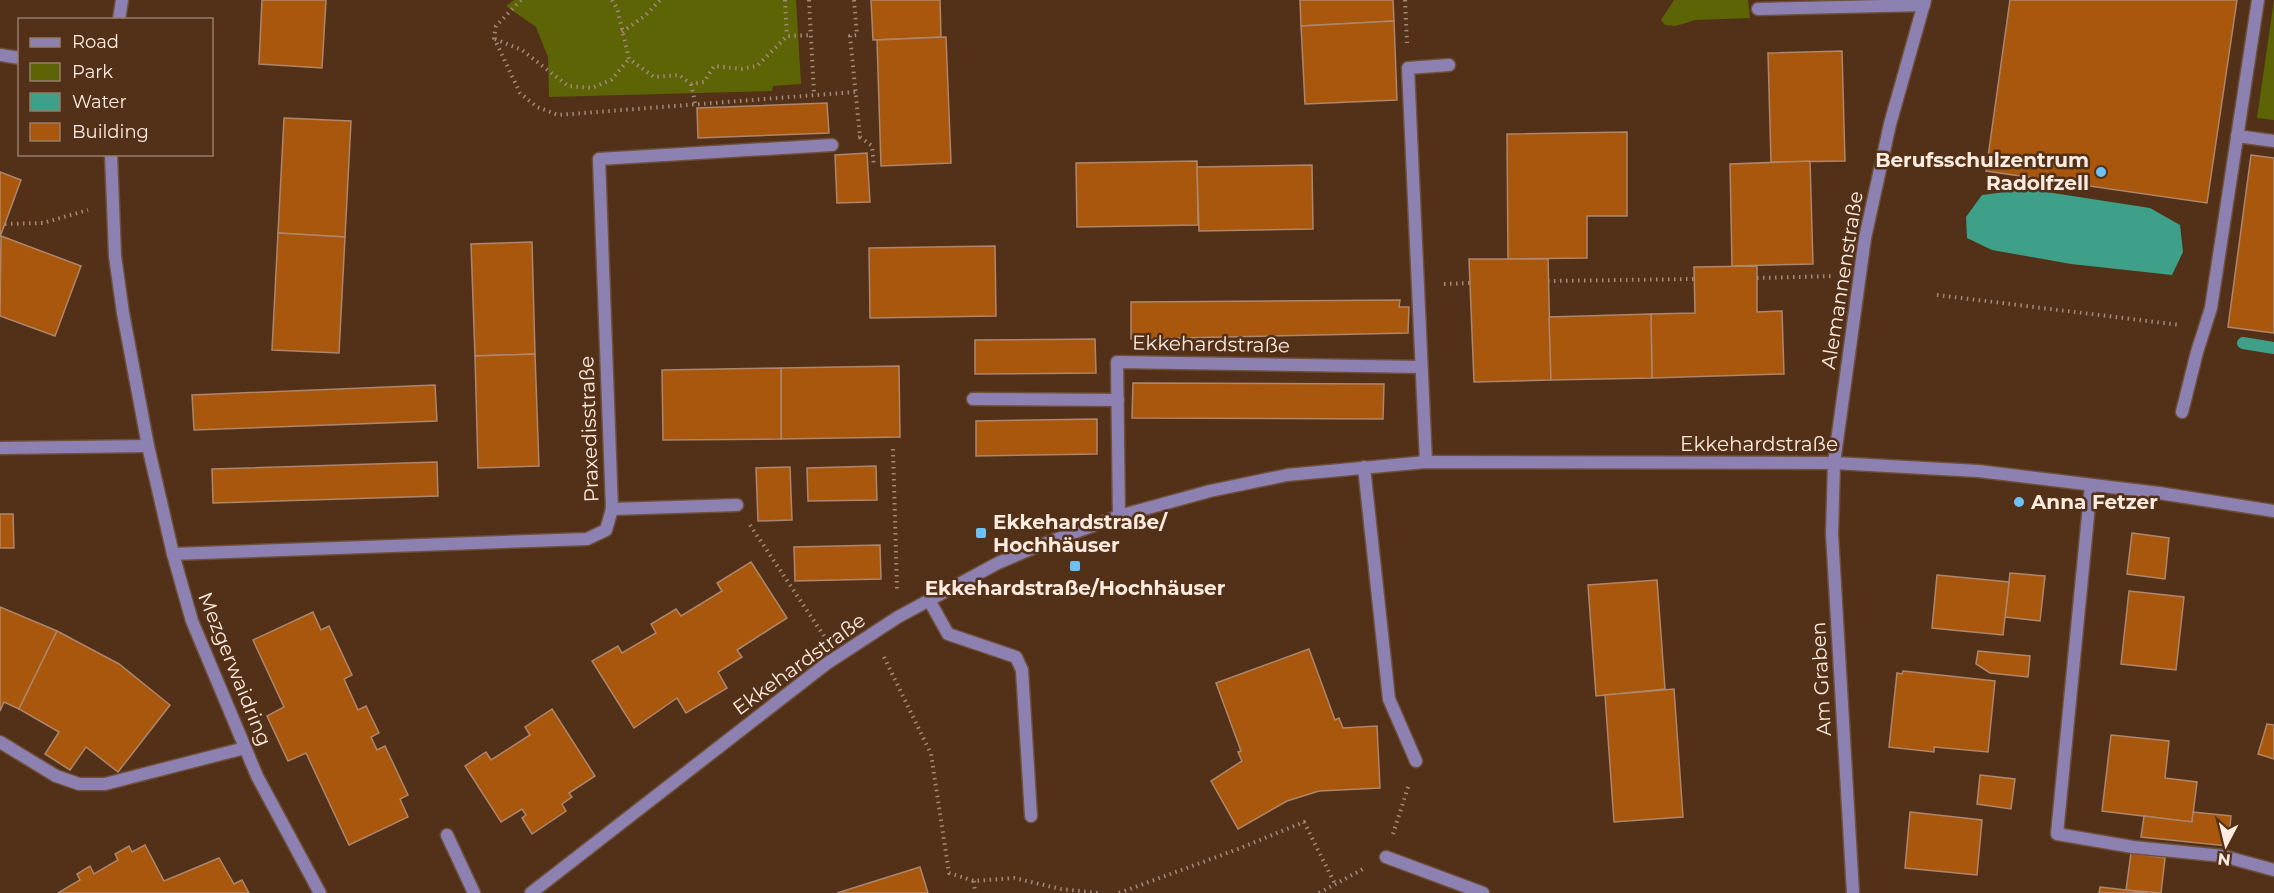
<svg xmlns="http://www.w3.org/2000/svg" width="2274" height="893" font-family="Montserrat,sans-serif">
<rect width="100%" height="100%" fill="#533119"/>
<!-- green -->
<g fill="#5c6406">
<path d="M514,0H796L801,84L773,86L772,91L549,97L548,57L536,27L506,6Z"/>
<path d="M1674,0H1748L1750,18L1695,20L1676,26L1665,25L1661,20Z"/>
<path d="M2274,0V120L2257,118Z"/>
</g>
<!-- water -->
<path fill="#3ea089" d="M2027,189L2150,208L2180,225L2183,252L2172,275L2071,264L1992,250L1967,238L1966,217L1982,195Z"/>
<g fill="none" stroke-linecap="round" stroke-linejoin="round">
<!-- stream -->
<path stroke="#3ea089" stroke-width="12" d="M2243,343L2274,348"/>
</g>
<!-- building -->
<g fill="#a8570c" stroke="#ae866c" stroke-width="1.5">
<path d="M262,0H326L322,68L259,64Z"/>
<path d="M871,0H940L941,37L873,40Z"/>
<path d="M1300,0H1393L1394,21L1301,26Z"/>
<path d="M2010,0H2237L2207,203L1986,171Z"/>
<path d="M1394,21L1397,100L1305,104L1301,26Z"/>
<path d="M946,37L951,163L881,166L877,40Z"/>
<path d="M1842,51L1845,161L1771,162L1768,53Z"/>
<path d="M827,103L829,133L698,138L697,108Z"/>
<path d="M284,118L351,121L345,237L278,233Z"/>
<path d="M1627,132V216H1587V258L1508,259L1507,134Z"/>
<path d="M867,153L870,202L837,203L835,155Z"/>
<path d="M2251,155L2274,158V333L2228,327Z"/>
<path d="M1197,161L1198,225L1077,227L1076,163Z"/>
<path d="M1810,161L1813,264L1732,266L1730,164Z"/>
<path d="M1312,165L1313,229L1199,231L1197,167Z"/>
<path d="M0,172L21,180L0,237Z"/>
<path d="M278,233L345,237L339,353L272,350Z"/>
<path d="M1,236L81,266L55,336L0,316Z"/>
<path d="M532,242L535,354L475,356L471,244Z"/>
<path d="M995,246L996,316L870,318L869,248Z"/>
<path d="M1469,259H1548L1551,380L1474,382Z"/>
<path d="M1757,266V312L1782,311L1784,374L1652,378L1651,314L1695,313L1694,267Z"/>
<path d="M1400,300L1399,307H1409L1408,333L1131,339V302Z"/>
<path d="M1651,314L1652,378L1551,380L1549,317Z"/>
<path d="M1095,339L1096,373L975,374V340Z"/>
<path d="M535,354L539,466L478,468L475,356Z"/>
<path d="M899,366L900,437L781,439V368Z"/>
<path d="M781,368V439L663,440L662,370Z"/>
<path d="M1133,383L1384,384L1383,419L1132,418Z"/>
<path d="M435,385L437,421L194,430L192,395Z"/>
<path d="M1097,419V454L976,456V421Z"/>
<path d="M437,462L438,496L213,503L212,469Z"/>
<path d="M876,466L877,500L808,501L807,468Z"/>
<path d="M790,467L792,520L758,521L756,468Z"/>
<path d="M0,514H13L14,548H0Z"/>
<path d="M2132,533L2169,538L2165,579L2127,574Z"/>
<path d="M880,545L881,579L795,581L794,547Z"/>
<path d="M751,562L787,618L737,650L742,657L718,672L727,688L686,713L677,698L634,728L592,661L618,646L622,653L656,633L651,624L676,609L681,616L722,591L717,583Z"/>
<path d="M2010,573L2045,576L2040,621L2005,617Z"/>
<path d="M1937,575L2009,582L2003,635L1932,628Z"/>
<path d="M1657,580L1665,689L1596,696L1588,585Z"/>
<path d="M2129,591L2184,597L2176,670L2121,664Z"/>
<path d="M0,607L57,631L19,709L4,702L0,711Z"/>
<path d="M313,612L321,630L329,626L352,675L344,679L358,710L366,706L379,733L371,737L377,750L385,746L408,795L400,799L408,817L349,845L306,753L288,761L267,716L284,707L253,640Z"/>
<path d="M57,631L119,664L170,705L118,772L86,747L70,770L45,754L59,732L19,709Z"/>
<path d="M1309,649L1335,720L1339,718L1343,728L1377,726L1380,788L1319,791L1287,801L1238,829L1211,781L1242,761L1238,752L1241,751L1216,683Z"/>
<path d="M1978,651L2030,656L2028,677L1990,673L1976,664Z"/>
<path d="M1903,671L1995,681L1988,752L1934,747V752L1889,747L1897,673L1902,674Z"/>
<path d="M1674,689L1683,817L1614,822L1605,695Z"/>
<path d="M552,709L595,776L569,793L572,797L562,804L566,811L532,834L522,818L526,815L522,809L501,822L465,766L486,752L491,760L530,735L525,727Z"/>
<path d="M2267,724L2274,725V759L2258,754Z"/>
<path d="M2111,735L2169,741L2165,778L2197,782L2192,822L2102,811Z"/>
<path d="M1980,775L2015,779L2011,809L1977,804Z"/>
<path d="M1910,812L1982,820L1977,875L1905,868Z"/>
<path d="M2193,812L2231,816L2228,846L2141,837L2144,816L2192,822Z"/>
<path d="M145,845L164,881L219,858L234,884L242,880L249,893H58L80,880L77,874L90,866L94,874L118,860L115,854L129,846L132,852Z"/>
<path d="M2131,853L2165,858L2161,893L2126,890Z"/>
<path d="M920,867L928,893H837Z"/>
<path d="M2100,887L2126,890L2148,893H2099Z"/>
</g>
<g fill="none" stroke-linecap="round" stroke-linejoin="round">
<!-- service casing -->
<g stroke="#6e4f39" stroke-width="15">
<g id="service">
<path d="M1758,9L1924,5"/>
<path d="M0,55L20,58"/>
<path d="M2237,136L2274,141"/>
<path d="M973,399L1118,400"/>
<path d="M2182,412L2197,352L2211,308L2258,0"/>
<path d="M0,448L148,446"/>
<path d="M1364,467L1389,699L1416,761"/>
<path d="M2091,485L2057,834L2133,847L2223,856L2274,870"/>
<path d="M612,509L737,505"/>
<path d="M1119,516L1117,362L1421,367"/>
<path d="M173,554L587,539L606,530L612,509L599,159L832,145"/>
<path d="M929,600L948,634L1016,657L1022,670L1031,816"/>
<path d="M0,742L56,776L79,784H105L245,748"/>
<path d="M447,835L474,893"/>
<path d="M1386,857L1483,893"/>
</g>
</g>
<!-- minor casing -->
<g stroke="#6e4f39" stroke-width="15">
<g id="minor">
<path d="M119,20L122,0"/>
<path d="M111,154L115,256L123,313L148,446L173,554L192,621L257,776L320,893"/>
<path d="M1426,462L1408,68L1449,65"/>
<path d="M531,893L826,664L898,617L998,563L1033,548L1119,516L1210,491L1287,475L1426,462L1834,463L1978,471L2159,493L2274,511"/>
<path d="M1853,893L1832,534L1834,463L1865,238L1890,124L1925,0"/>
</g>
</g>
<!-- path -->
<g stroke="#a38977" stroke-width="4" stroke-dasharray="1.5 4.5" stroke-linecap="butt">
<path d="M521,0L496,26L494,38L520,93L537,107L558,115L855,92"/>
<path d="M612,0L617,8L629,59L654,77L679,75L691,84L704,82L714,66L741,69L757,66L787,36L811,35"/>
<path d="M785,0L787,36"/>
<path d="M809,0L814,94"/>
<path d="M854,0L857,35L850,36L860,137L856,138"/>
<path d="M1405,0L1407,43"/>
<path d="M622,32L646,15L660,0"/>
<path d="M495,39L522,50L568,86L592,88L611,80L629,59"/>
<path d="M691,84L695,103"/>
<path d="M860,137L872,146L874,166"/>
<path d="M5,224L43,223L88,210"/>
<path d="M1757,278L1835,276"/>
<path d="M1548,281L1695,279"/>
<path d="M1444,284L1470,283"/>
<path d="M1937,295L2180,325"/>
<path d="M893,449L897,589"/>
<path d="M750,525L824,636"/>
<path d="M884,657L931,754L949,873L974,881L1014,878L1061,889L1098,893"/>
<path d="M1393,834L1409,784"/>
<path d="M974,881L975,893"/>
<path d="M1119,893L1238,849L1304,822L1335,884"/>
<path d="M1319,893L1363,869"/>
</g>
<!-- service -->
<use href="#service" stroke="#8d81b2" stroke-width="12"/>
<!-- minor -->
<use href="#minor" stroke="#8d81b2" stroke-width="12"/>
</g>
<!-- markers -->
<g fill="#6dc2f3" stroke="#533119" stroke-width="2">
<circle cx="2101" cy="172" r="6"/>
<circle cx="2019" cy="502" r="6"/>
<rect x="975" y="527" width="12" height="12" rx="3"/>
<rect x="1069" y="560" width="12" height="12" rx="3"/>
</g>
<g text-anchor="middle" stroke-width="5" stroke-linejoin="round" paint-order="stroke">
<!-- poi labels -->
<g font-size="20" font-weight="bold" fill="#feece1" stroke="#533119" text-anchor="start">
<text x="2089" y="167" text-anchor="end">Berufsschulzentrum<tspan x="2089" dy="23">Radolfzell</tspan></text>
<text x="2031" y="509">Anna Fetzer</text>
<text x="993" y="529">Ekkehardstraße/<tspan x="993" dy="23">Hochhäuser</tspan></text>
<text x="1075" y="595" text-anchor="middle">Ekkehardstraße/Hochhäuser</text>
</g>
<!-- street labels -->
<g font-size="20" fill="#feece1" stroke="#533119">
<text transform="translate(1842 280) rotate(-81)" y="7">Alemannenstraße</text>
<text transform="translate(1211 344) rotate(1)" y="7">Ekkehardstraße</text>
<text transform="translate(589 429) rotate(-92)" y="7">Praxedisstraße</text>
<text x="1759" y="451">Ekkehardstraße</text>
<text transform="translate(799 664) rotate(-36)" y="7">Ekkehardstraße</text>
<text transform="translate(235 669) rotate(68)" y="7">Mezgerwaidring</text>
<text transform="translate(1821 679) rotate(-93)" y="7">Am Graben</text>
</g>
</g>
<!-- legend -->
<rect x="18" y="18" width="195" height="138" fill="#533119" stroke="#977c69" stroke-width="1.5"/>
<rect x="30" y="38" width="30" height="9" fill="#8d81b2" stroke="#977c69" stroke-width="1.5"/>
<text x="72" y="48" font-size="18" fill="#feece1">Road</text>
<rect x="30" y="63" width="30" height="18" fill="#5c6406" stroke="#977c69" stroke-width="1.5"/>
<text x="72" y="78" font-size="18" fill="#feece1">Park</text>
<rect x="30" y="93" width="30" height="18" fill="#3ea089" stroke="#977c69" stroke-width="1.5"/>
<text x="72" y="108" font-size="18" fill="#feece1">Water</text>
<rect x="30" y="123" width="30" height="18" fill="#a8570c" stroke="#977c69" stroke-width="1.5"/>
<text x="72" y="138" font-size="18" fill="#feece1">Building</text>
<!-- north arrow -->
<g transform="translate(2226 845) rotate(187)" stroke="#533119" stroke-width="4.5" paint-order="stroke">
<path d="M0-4.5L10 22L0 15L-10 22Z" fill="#feece1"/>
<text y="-9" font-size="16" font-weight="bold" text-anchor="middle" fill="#feece1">N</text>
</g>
</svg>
